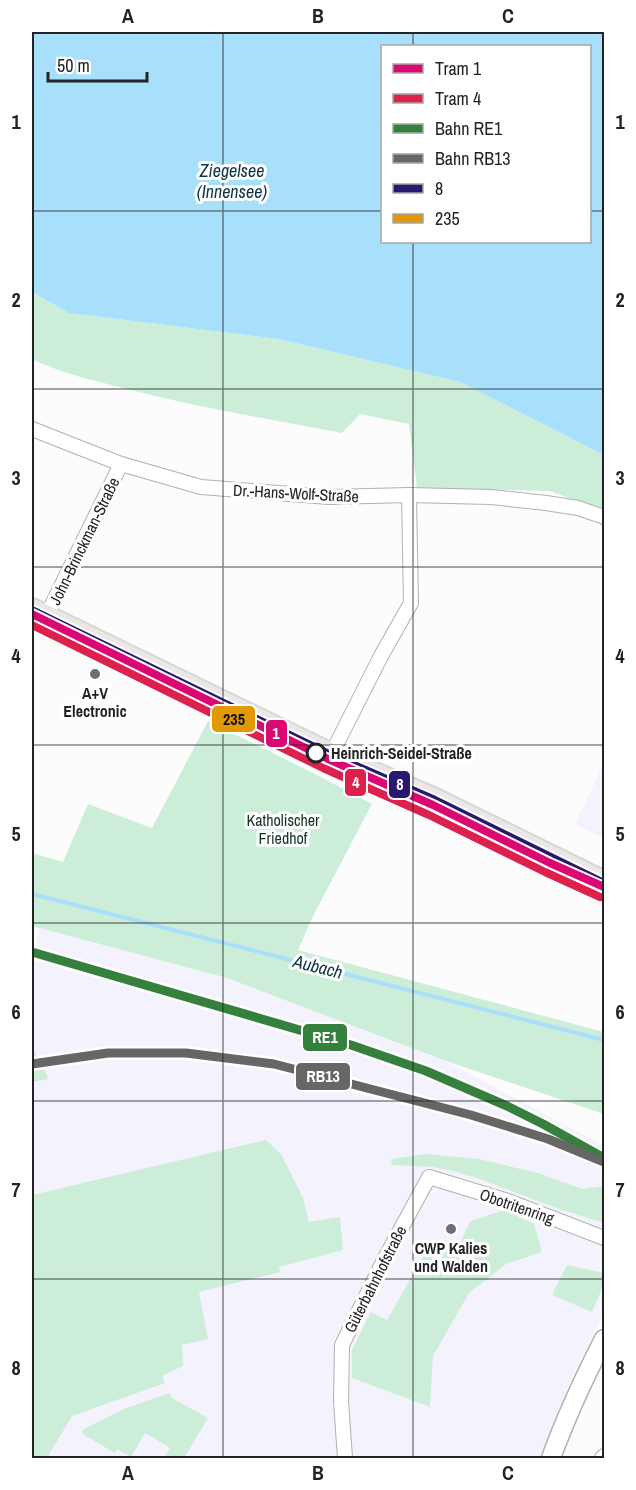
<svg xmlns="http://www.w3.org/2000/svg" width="636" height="1490" font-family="'Archivo Narrow',sans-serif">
<rect width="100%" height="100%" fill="#fcfcfd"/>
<!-- built -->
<g fill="#f4f3fd">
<path d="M604,763V838L575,824Z"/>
<path d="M39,928L227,978L303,1006L446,1061L604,1146V1186L584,1189L604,1202V1313L579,1363L558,1410L540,1458H32V1082L49,1078L32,1047V965Z"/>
</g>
<!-- green -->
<g fill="#cceed9">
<path d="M32,292L69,313L279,339L460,382L604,455V511L550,491L417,488L409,424L360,414L342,433C269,419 195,407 123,388C92,380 60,373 32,359Z"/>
<path d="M208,721L313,773L372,804L312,918L298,950L604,1032V1114L446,1061L227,978L32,926V853L63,862L88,804L152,828Z"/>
<path d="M32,1047L33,1049L49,1079L32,1082Z"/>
<path d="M266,1140L281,1154L303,1198L309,1222L340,1217L343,1250L279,1267L280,1272L199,1292L208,1339L182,1345L183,1366L162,1376L165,1383L72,1416L47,1458H32V1195Z"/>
<path d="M426,1154L479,1159L538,1173L582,1189L604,1186V1223L559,1209L480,1179L453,1171L433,1167L392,1165L391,1159Z"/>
<path d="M504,1210L534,1224L542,1252L506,1264L469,1293L433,1356L430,1407L352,1378V1350L371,1312L387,1320L425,1253L440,1261L449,1244L457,1248L471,1221Z"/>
<path d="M567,1265L604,1273V1284L592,1312L552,1295Z"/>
<path d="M169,1393L172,1398L208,1418L184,1458H164L170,1448L145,1433L131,1457L117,1449L115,1453L84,1435L82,1432L84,1429L124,1409Z"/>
</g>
<!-- water -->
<path fill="#a8dffb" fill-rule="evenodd" d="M32,32H604V455L460,382L279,339L69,313L32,292ZM382,46H590V242H382Z"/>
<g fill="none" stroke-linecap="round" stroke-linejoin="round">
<!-- stream -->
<path stroke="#a8dffb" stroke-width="4" d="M32,894L604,1040"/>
<!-- minor casing -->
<g stroke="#b1b0b2" stroke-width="16">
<g id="minor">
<path d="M32,429L121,464L201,487L329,497L409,495L491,497L546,503L578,508L604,517"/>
<path d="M46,617L121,464"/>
<path d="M331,755L381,656L411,603L409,495"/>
<path d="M345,1458L341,1401L342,1345L384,1260L429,1177L508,1201L604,1238"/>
<path d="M602,1458L604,1456"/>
</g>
</g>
<!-- tertiary casing -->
<g stroke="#b1b0b2" stroke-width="21">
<path id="tertiary" d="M551,1458C566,1417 584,1378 604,1339"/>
</g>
<!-- primary casing -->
<g stroke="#d7d7d7" stroke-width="26">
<path id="primary" d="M32,610L331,755L435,800L604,883"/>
</g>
<!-- minor -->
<use href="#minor" stroke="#fff" stroke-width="14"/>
<!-- tertiary -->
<use href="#tertiary" stroke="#fff" stroke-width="18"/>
<!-- primary -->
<use href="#primary" stroke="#ece7e7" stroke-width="22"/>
<!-- bus-1 casing -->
<g stroke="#fff" stroke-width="12">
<path id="bus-1" d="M32,610L331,755L435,800L604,883"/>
</g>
<!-- bus-2 casing -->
<g stroke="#fff" stroke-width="12">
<path id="bus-2" d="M32,621L326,764L431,810L599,892"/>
</g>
<!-- bus-1 -->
<use href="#bus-1" stroke="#291770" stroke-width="8"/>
<!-- bus-2 -->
<use href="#bus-2" stroke="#e29904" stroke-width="8"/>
<!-- rail-1 casing -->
<g stroke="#fff" stroke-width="14">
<path id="rail-1" d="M32,952L351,1045L426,1071L507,1106L543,1124L604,1158"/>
</g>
<!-- rail-2 casing -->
<g stroke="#fff" stroke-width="14">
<path id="rail-2" d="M32,1064L108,1053H186L274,1064L471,1115L548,1139L604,1162"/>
</g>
<!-- rail-1 -->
<use href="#rail-1" stroke="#36803d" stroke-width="9"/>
<!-- rail-2 -->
<use href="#rail-2" stroke="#666" stroke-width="9"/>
<!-- tram-1 casing -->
<g stroke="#fff" stroke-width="12">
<path id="tram-1" d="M32,614L328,759L433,805L550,863L604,887"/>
</g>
<!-- tram-2 casing -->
<g stroke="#fff" stroke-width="12">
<path id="tram-2" d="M32,625L323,768L429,815L545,872L600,897"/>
</g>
<!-- tram-1 -->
<use href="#tram-1" stroke="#da0873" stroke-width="8"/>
<!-- tram-2 -->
<use href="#tram-2" stroke="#db214c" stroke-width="8"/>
</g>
<!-- grid -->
<path fill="none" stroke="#232326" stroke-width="1.5" stroke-opacity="0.55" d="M223,32V1458M413,32V46M32,211H382M590,211H604M413,242V1458M32,389H604M32,567H604M32,745H604M32,923H604M32,1101H604M32,1279H604"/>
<!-- markers -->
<g fill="#6f6f71" stroke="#fff" stroke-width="2">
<circle cx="95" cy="674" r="6"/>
<circle cx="451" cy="1229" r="6"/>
</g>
<circle fill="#fff" stroke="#232326" stroke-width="3" cx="316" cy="753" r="9"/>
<g text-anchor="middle" stroke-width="6" stroke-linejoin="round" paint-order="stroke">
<!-- street labels -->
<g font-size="16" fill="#232326" stroke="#fff">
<text transform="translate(296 493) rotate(3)" y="6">Dr.-Hans-Wolf-Straße</text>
<text transform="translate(84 541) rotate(-64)" y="6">John-Brinckman-Straße</text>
<text transform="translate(517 1206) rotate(19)" y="6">Obotritenring</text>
<text transform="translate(375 1279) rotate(-63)" y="6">Güterbahnhofstraße</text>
</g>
<!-- poi labels -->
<g font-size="16" font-weight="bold" fill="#232326" stroke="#fff">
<text x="95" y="699">A+V<tspan x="95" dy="18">Electronic</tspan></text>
<text x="451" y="1254">CWP Kalies<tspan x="451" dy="18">und Walden</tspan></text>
</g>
<!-- stop labels -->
<g font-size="16" font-weight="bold" fill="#232326" stroke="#fff" text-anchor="start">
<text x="331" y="759">Heinrich-Seidel-Straße</text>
</g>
<!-- park labels -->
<g font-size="16" fill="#133321" stroke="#fff">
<text x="283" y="826">Katholischer<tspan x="283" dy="18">Friedhof</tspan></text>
</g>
<!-- water labels -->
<g font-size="18" font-style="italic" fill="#0e3343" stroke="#fff">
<text x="232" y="177">Ziegelsee<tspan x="232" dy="21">(Innensee)</tspan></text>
<text transform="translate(318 967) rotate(14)" y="6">Aubach</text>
</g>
</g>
<g stroke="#fff" stroke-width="2">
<rect x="211" y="705" width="45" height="28" rx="6" fill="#e29904"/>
<rect x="265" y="719" width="23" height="29" rx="6" fill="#da0873"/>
<rect x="344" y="768" width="23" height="29" rx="6" fill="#db214c"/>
<rect x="388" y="770" width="23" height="29" rx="6" fill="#291770"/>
<rect x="302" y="1023" width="46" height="29" rx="6" fill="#36803d"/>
<rect x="295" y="1062" width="56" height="29" rx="6" fill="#666"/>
</g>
<g font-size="16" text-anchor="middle" font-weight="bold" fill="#fff">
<text x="276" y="739">1</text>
<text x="356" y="788">4</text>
<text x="400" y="790">8</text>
<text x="325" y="1043">RE1</text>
<text x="323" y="1082">RB13</text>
</g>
<g font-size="16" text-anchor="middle" font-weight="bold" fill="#111">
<text x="234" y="725">235</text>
</g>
<!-- border -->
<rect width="636" height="1490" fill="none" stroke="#ffffff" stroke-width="66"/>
<!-- legend -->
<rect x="381" y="45" width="210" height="198" fill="#ffffff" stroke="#a7a7a8" stroke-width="1.5"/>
<rect x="393" y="64" width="30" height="9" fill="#da0873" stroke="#a7a7a8" stroke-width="1.5"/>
<text x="435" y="75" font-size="18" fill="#232326">Tram 1</text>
<rect x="393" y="94" width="30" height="9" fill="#db214c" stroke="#a7a7a8" stroke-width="1.5"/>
<text x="435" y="105" font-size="18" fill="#232326">Tram 4</text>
<rect x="393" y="124" width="30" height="9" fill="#36803d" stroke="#a7a7a8" stroke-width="1.5"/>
<text x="435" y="135" font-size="18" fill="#232326">Bahn RE1</text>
<rect x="393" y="154" width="30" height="9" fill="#666666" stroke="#a7a7a8" stroke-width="1.5"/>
<text x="435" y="165" font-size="18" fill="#232326">Bahn RB13</text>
<rect x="393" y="184" width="30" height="9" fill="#291770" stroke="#a7a7a8" stroke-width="1.5"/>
<text x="435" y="195" font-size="18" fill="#232326">8</text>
<rect x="393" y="214" width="30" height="9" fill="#e29904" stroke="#a7a7a8" stroke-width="1.5"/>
<text x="435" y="225" font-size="18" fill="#232326">235</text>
<!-- scale -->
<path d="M48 72v9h99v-9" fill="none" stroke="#232326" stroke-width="3"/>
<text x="57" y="72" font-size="18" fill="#232326" stroke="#ffffff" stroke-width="4.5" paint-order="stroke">50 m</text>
<rect x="33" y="33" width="570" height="1424" fill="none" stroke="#232326" stroke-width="2"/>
<g font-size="20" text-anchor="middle" font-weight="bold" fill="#232326">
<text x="128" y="23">A</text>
<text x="318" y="23">B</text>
<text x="508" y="23">C</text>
<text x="16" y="129">1</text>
<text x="620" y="129">1</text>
<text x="16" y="307">2</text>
<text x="620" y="307">2</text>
<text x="16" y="485">3</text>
<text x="620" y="485">3</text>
<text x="16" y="663">4</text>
<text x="620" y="663">4</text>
<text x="16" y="841">5</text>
<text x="620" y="841">5</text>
<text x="16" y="1019">6</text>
<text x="620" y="1019">6</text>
<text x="16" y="1197">7</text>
<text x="620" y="1197">7</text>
<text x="16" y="1375">8</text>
<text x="620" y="1375">8</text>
<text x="128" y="1480">A</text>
<text x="318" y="1480">B</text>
<text x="508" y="1480">C</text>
</g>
</svg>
